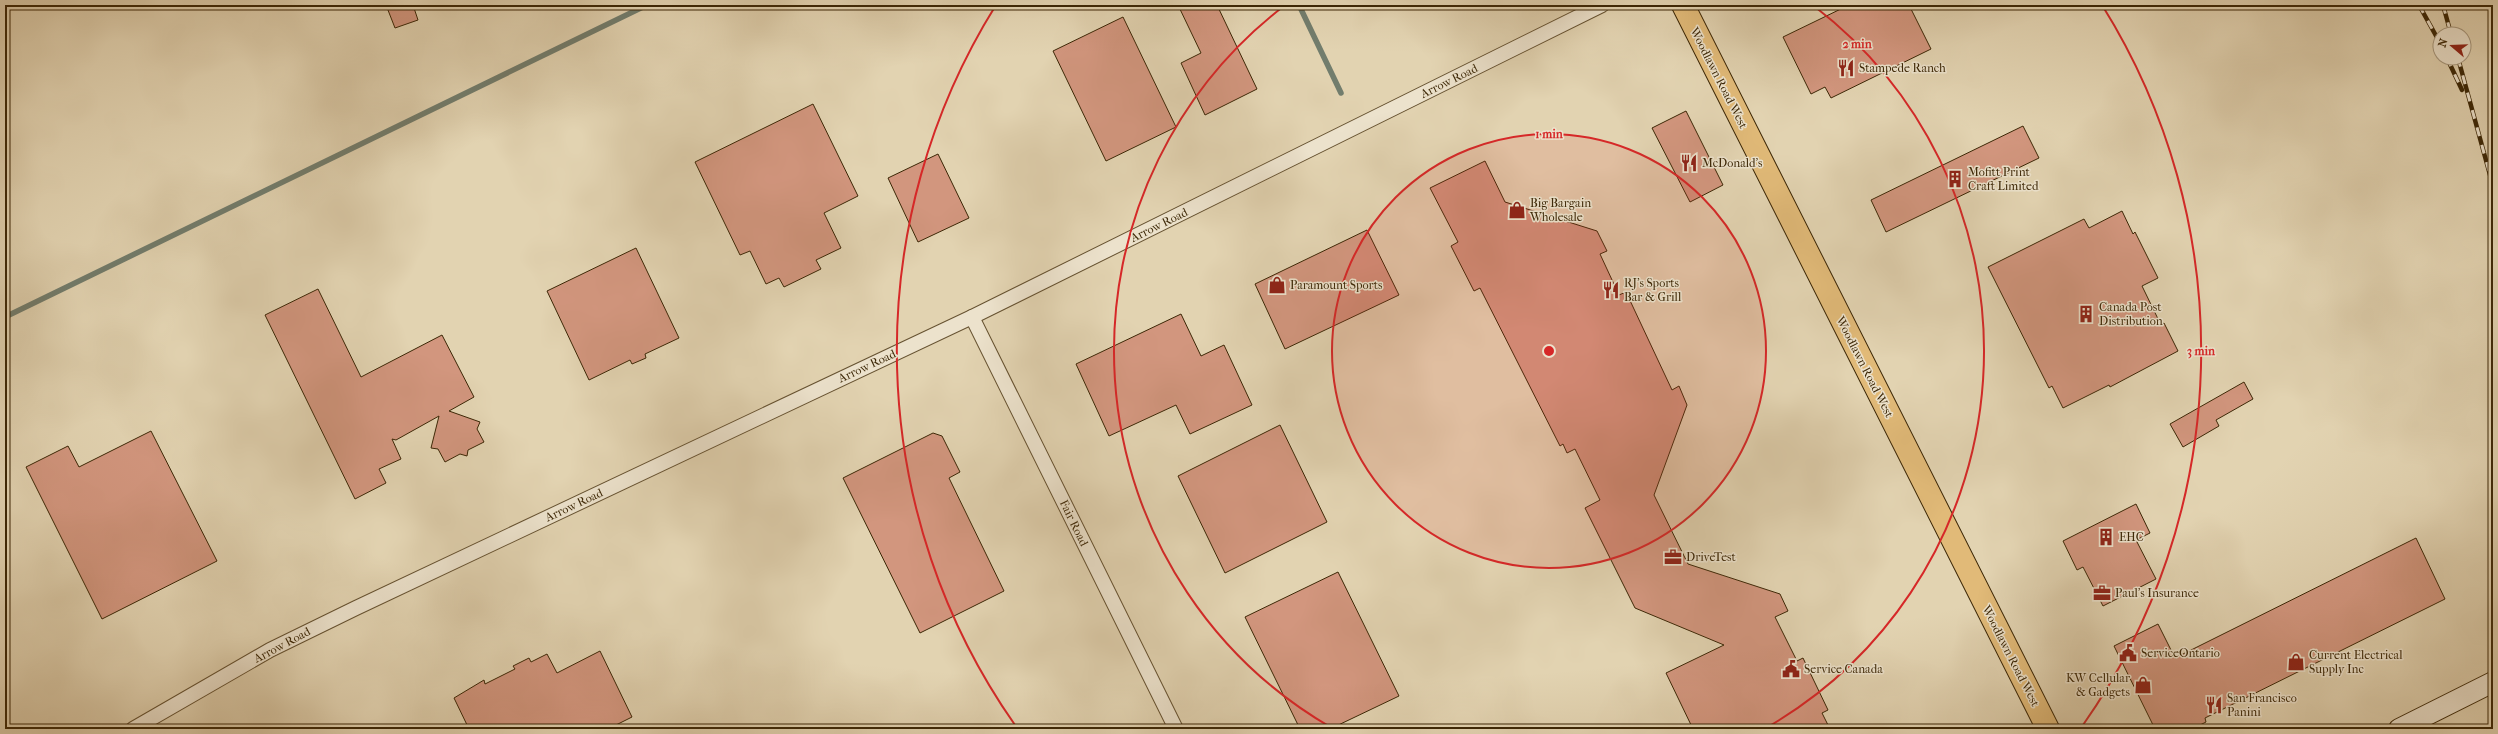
<svg xmlns="http://www.w3.org/2000/svg" width="2498" height="734" font-family="'IM FELL French Canon',serif">
<rect width="100%" height="100%" fill="#e2d3b1"/>
<filter id="stains"><feTurbulence type="fractalNoise" baseFrequency=".005" numOctaves="4"/><feColorMatrix values="0 0 0 0 .2 0 0 0 0 .09 0 0 0 0 .02 0 0 0 .5 -.17"/></filter>
<radialGradient id="worn" r=".72"><stop offset=".6" stop-color="#630" stop-opacity="0"/><stop offset="1" stop-color="#630" stop-opacity=".3"/></radialGradient>
<g fill="none" stroke-linecap="round" stroke-linejoin="round">
<!-- stream -->
<g stroke="#727d6d" stroke-width="5.5">
<path d="M1299,5L1341,93"/>
<path d="M5,317L647,5"/>
</g>
</g>
<!-- building -->
<g fill="#d2967e" stroke="#3c2706">
<path d="M386,5H413L418,20L395,28Z"/>
<path d="M1178,5H1217L1257,89L1205,115L1181,63L1201,53Z"/>
<path d="M1849,5H1909L1931,49L1831,98L1825,87L1811,94L1783,37Z"/>
<path d="M1123,17L1176,127L1106,161L1053,51Z"/>
<path d="M813,104L858,196L824,213L841,248L816,260L821,269L784,287L779,278L766,284L750,251L740,255L695,162Z"/>
<path d="M1686,111L1723,185L1690,202L1652,128Z"/>
<path d="M2023,126L2039,158L1886,232L1871,200Z"/>
<path d="M938,154L969,218L918,242L888,178Z"/>
<path d="M1485,161L1505,202L1597,231L1607,251L1600,254L1619,295L1626,292L1672,390L1679,386L1687,405L1654,495L1688,564L1780,594L1788,611L1775,617L1797,661L1803,658L1828,710L1822,713L1830,729H1693L1666,673L1724,645L1635,608L1585,508L1600,500L1575,449L1567,453L1563,444L1560,446L1480,288L1474,291L1451,246L1458,242L1430,188Z"/>
<path d="M2122,211L2133,234L2135,232L2158,278L2142,286L2161,325L2164,323L2178,351L2110,387L2109,385L2063,408L2052,386L2049,388L1988,267L2084,219L2089,228Z"/>
<path d="M1367,230L1399,295L1285,349L1255,284Z"/>
<path d="M636,248L679,338L645,354L646,358L632,364L630,360L589,380L547,291Z"/>
<path d="M318,289L361,377L442,335L474,397L449,411L480,422L477,429L484,442L468,450L467,456L460,454L445,462L438,449L431,448L439,416L396,440L392,439L401,459L379,469L386,483L355,499L265,315Z"/>
<path d="M1181,314L1201,356L1224,345L1252,405L1190,434L1176,405L1109,436L1076,364Z"/>
<path d="M2244,382L2253,399L2216,420L2219,426L2183,447L2170,424Z"/>
<path d="M1280,425L1327,522L1225,573L1178,476Z"/>
<path d="M151,431L217,561L102,619L26,467L68,446L79,467Z"/>
<path d="M933,433L942,436L960,472L949,478L1004,591L920,633L843,478Z"/>
<path d="M2136,504L2150,533L2136,540L2156,579L2103,606L2083,567L2077,570L2063,541Z"/>
<path d="M2416,538L2445,599L2205,718L2206,722L2192,729H2155L2114,646L2158,624L2175,658Z"/>
<path d="M1338,572L1399,696L1330,729H1300L1245,617Z"/>
<path d="M600,651L632,717L608,729H469L454,698L484,680L485,684L515,669L513,666L529,658L531,662L547,654L557,673Z"/>
</g>
<g fill="none" stroke-linecap="round" stroke-linejoin="round">
<!-- street casing -->
<g stroke="#665231" stroke-width="16">
<g id="street">
<path d="M972,317L1176,729"/>
<path d="M133,729L270,650L356,608L972,317L1602,5"/>
</g>
</g>
<!-- secondary casing -->
<g stroke="#3c2706" stroke-width="22">
<path id="secondary" d="M2399,729L2493,682"/>
</g>
<!-- primary casing -->
<g stroke="#3c2706" stroke-width="24">
<path id="primary" d="M1683,5L2048,729"/>
</g>
<!-- street -->
<use href="#street" stroke="#ece2cc" stroke-width="14"/>
<!-- secondary -->
<use href="#secondary" stroke="#ece2cc" stroke-width="20"/>
<!-- primary -->
<use href="#primary" stroke="#e1ba78" stroke-width="22"/>
<!-- rail casing -->
<g stroke="#3c2706" stroke-width="4.5">
<g id="rail">
<path d="M2419,5L2440,43"/>
<path d="M2443,5L2451,34"/>
<path d="M2492,5L2493,7"/>
<path d="M2447,58L2462,90"/>
<path d="M2458,58L2493,186"/>
</g>
</g>
<!-- rail -->
<use href="#rail" stroke="#ece2cc" stroke-width="3" stroke-dasharray="9" stroke-linecap="butt"/>
</g>
<!-- distance rings -->
<circle cx="1549" cy="351" r="217" fill="#d62828" fill-opacity=".12"/>
<g fill="none" stroke="#d62828" stroke-width="2">
<circle cx="1549" cy="351" r="217"/>
<path d="M1332 728A435 435 0 0 1 1284 6M1814 6A435 435 0 0 1 1766 728"/>
<path d="M1015 725A652 652 0 0 1 996 5M2102 5A652 652 0 0 1 2083 725"/>
</g>
<!-- icons -->
<defs>
<g id="restaurant-bare" transform="scale(1.38)"><path d="M-5-6h1v4h1v-4h1v4h1v-4h1v5L-1.5 .5V6h-2V.5L-5-1ZM5-6V6H3V1.5H1.5Q1.5-4 5-6Z" fill="#8f2418" stroke="#ece2cc" stroke-width="2.5" paint-order="stroke"/></g>
<g id="building-bare" transform="scale(1.38)"><path d="M-4-6H4V6H1V3H-1V6H-4ZM-2.5-4.3h1.7v1.8h-1.7ZM.8-4.3h1.7v1.8H.8ZM-2.5-1h1.7V.8h-1.7ZM.8-1h1.7V.8H.8Z" fill="#8f2418" stroke="#ece2cc" stroke-width="2.5" paint-order="stroke"/></g>
<g id="shop-bare" transform="scale(1.38)"><path d="M-5-2.5h2.3a2.7 3.5 0 0 1 5.4 0H5L5.5 6h-11ZM-1.5-2.5h3a1.5 2.3 0 0 0-3 0Z" fill="#8f2418" stroke="#ece2cc" stroke-width="2.5" paint-order="stroke"/></g>
<g id="office-bare" transform="scale(1.38)"><path d="M-6-3h4V-5.5h4V-3h4V5H-6ZM-1-4.5V-3h2v-1.5ZM-6 0V1H6V0Z" fill="#8f2418" stroke="#ece2cc" stroke-width="2.5" paint-order="stroke"/></g>
<g id="civic-bare" transform="scale(1.38)"><path d="M-.6-6.5H3V-4.5H.6V-3L4-1V1h2V6H-6V1h2V-1L-.6-3ZM-1.2 2.5V6h2.4V2.5Z" fill="#8f2418" stroke="#ece2cc" stroke-width="2.5" paint-order="stroke"/></g>
</defs>
<g fill-rule="evenodd">
<use href="#restaurant-bare" x="1846" y="68"/>
<use href="#restaurant-bare" x="1689" y="163"/>
<use href="#building-bare" x="1955" y="179"/>
<use href="#shop-bare" x="1517" y="210"/>
<use href="#shop-bare" x="1277" y="285"/>
<use href="#restaurant-bare" x="1611" y="290"/>
<use href="#building-bare" x="2086" y="314"/>
<use href="#building-bare" x="2106" y="537"/>
<use href="#office-bare" x="1673" y="557"/>
<use href="#office-bare" x="2102" y="593"/>
<use href="#civic-bare" x="2128" y="653"/>
<use href="#shop-bare" x="2296" y="662"/>
<use href="#civic-bare" x="1791" y="669"/>
<use href="#shop-bare" x="2143" y="685"/>
<use href="#restaurant-bare" x="2214" y="705"/>
</g>
<g text-anchor="middle" stroke-width="3" stroke-linejoin="round" paint-order="stroke">
<!-- poi labels -->
<g font-size="12" fill="#3c2706" stroke="#ece2cc" text-anchor="start">
<text x="1859" y="72">Stampede Ranch</text>
<text x="1702" y="167">McDonald's</text>
<text x="1968" y="176">Mofitt Print<tspan x="1968" dy="14">Craft Limited</tspan></text>
<text x="1530" y="207">Big Bargain<tspan x="1530" dy="14">Wholesale</tspan></text>
<text x="1624" y="287">RJ’s Sports<tspan x="1624" dy="14">Bar &amp; Grill</tspan></text>
<text x="1290" y="289">Paramount Sports</text>
<text x="2099" y="311">Canada Post<tspan x="2099" dy="14">Distribution</tspan></text>
<text x="2119" y="541">EHC</text>
<text x="1686" y="561">DriveTest</text>
<text x="2115" y="597">Paul's Insurance</text>
<text x="2141" y="657">ServiceOntario</text>
<text x="2309" y="659">Current Electrical<tspan x="2309" dy="14">Supply Inc</tspan></text>
<text x="1804" y="673">Service Canada</text>
<text x="2130" y="682" text-anchor="end">KW Cellular<tspan x="2130" dy="14">&amp; Gadgets</tspan></text>
<text x="2227" y="702">San Francisco<tspan x="2227" dy="14">Panini</tspan></text>
</g>
<!-- street labels -->
<g font-size="12" fill="#3c2706" stroke="#ece2cc">
<text transform="translate(1719 78) rotate(63)" y="4">Woodlawn Road West</text>
<text transform="translate(1449 81) rotate(-26)" y="4">Arrow Road</text>
<text transform="translate(1159 225) rotate(-26)" y="4">Arrow Road</text>
<text transform="translate(867 366) rotate(-25)" y="4">Arrow Road</text>
<text transform="translate(1865 367) rotate(63)" y="4">Woodlawn Road West</text>
<text transform="translate(574 505) rotate(-25)" y="4">Arrow Road</text>
<text transform="translate(1074 523) rotate(64)" y="4">Fair Road</text>
<text transform="translate(282 645) rotate(-28)" y="4">Arrow Road</text>
<text transform="translate(2011 656) rotate(63)" y="4">Woodlawn Road West</text>
</g>
</g>
<circle cx="1549" cy="351" r="6" fill="#d62828" stroke="#ece2cc" stroke-width="2"/>
<g font-size="12" text-anchor="middle" font-weight="bold" fill="#d62828" stroke="#ece2cc" stroke-width="3" stroke-linejoin="round" paint-order="stroke">
<text x="1857" y="48">2 min</text>
<text x="1549" y="138">1 min</text>
<text x="2201" y="355">3 min</text>
</g>
<!-- margin -->
<rect width="2498" height="734" fill="none" stroke="#e2d3b1" stroke-width="20"/>
<rect x="6" y="6" width="2486" height="722" fill="none" stroke="#3c2706" stroke-width="2"/>
<rect x="10" y="10" width="2478" height="714" fill="none" stroke="#3c2706"/>
<!-- north arrow -->
<g transform="translate(2452 46) rotate(289)"><circle r="19" fill="#ece2cc" stroke="#a6977d"/>
<path d="M0-3L7 15L0 10L-7 15Z" fill="#8f2418"/>
<text y="-6" font-size="11" font-weight="bold" text-anchor="middle" fill="#3c2706">N</text>
</g>
<rect width="100%" height="100%" filter="url(#stains)"/>
<rect width="100%" height="100%" fill="url(#worn)"/>
</svg>
